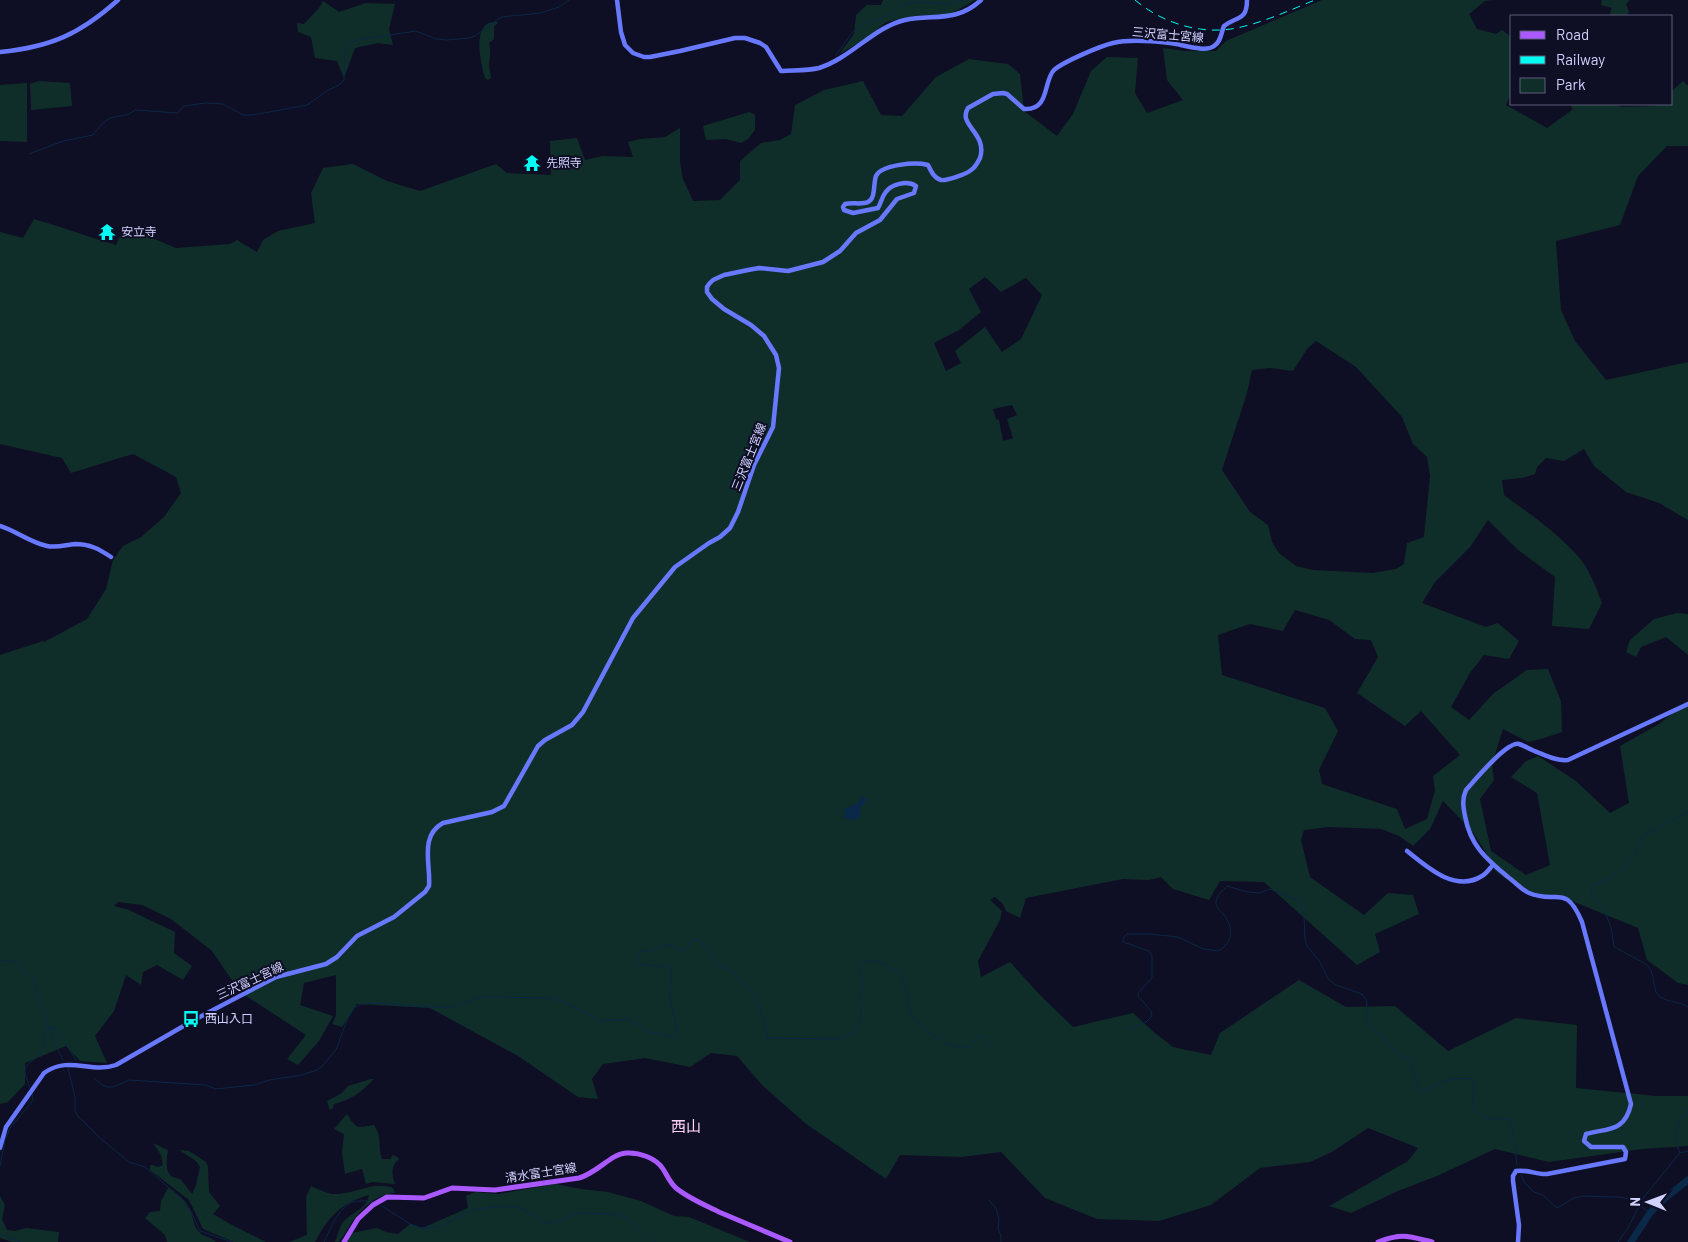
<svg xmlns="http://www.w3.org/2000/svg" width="1688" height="1242" font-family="Barlow,'Noto Sans JP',sans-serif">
<rect width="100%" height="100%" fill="#0e0e24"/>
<!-- green -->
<g fill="#102e29" fill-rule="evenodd">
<path d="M883,0H975L951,14L914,16L886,22L866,39L839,54L854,34L856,15L867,5H881Z"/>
<path d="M1322,0H1493L1485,1L1469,14L1477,29L1496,34L1502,30L1512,37V92L1506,105L1547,128L1572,110L1571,104H1616L1622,107L1655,106L1658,104H1672V91L1683,81L1688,86V146H1667L1638,176L1620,225L1556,241L1561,310L1575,341L1606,380L1688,362V520L1659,503L1626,492L1594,466L1584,449L1564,461L1546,458L1537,467L1535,474L1522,478L1502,480L1504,495C1529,513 1556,532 1577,555C1589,568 1596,587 1602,603L1589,629L1552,626L1555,577L1518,550L1488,520L1470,547L1435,582L1422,603L1486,627L1498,623L1519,641L1509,659L1484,655L1470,673L1451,707L1469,720L1494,693L1527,670L1548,669L1561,701L1562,732L1541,739L1528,742L1503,729L1492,764L1494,780L1480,799L1491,851L1526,875L1550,865L1537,793L1511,777L1526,761L1538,756L1576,781L1610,813L1629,803L1620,746L1659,724L1688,701V985L1678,983L1647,960L1638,928L1572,901L1523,891L1495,871L1485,851L1472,831L1443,801L1430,829L1413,846L1399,836L1381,829L1329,827L1304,830L1301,840L1310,877L1364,915L1388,893L1413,895L1419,914L1375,934L1380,952L1357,965L1264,882L1220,881L1209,900L1173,889L1161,877L1149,880L1123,879L1026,898L1020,918L1006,911L1003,904L995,897L990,900L1002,911L1000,920L978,961L981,977L1010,962L1039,994L1073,1027L1133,1013L1155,1033L1173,1047L1211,1055L1220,1033L1299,980L1346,1007L1395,1006L1448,1051L1516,1018L1577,1025L1576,1088L1656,1096H1688V1146L1642,1149L1549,1162L1495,1149L1437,1176L1398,1191L1351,1213L1329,1206L1408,1161L1418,1148L1368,1128L1332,1152L1310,1162L1260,1168L1211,1205L1159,1221L1097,1219L1045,1198L1001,1152L962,1157L900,1155L886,1179L805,1123L762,1085L737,1056L711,1053L690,1067L645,1058L603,1064L592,1079L598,1099L578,1097L518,1056L430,1008L357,1004L342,1027L332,1024L336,1016V975L304,983L300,1005L333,1016L319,1041L298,1065L287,1059L306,1035L240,992L212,951L171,919L142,905L118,902L114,906L129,910L175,932L174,953L192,966L183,980L157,965L143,972L141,985L126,975L114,1011L95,1036L107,1063L80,1061L66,1046L25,1063V1084L8,1102L0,1104V655L43,641L44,642L87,619L106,589L113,560L123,546L141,537L164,517L181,493L176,477L133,454L71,473L62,458L0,444V232L23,238L34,219C62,227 88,237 116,245L124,226L176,248L230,244L237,240L257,252L263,240L278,231L315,223L311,193L323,168L353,164L387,181L420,191L496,164L507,173L551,175L550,141L577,138L585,160L602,156L633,157L628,142L640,139L665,137L680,128V162L683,179L693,201L720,200L740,180V161L761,143L780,140L791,134L795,105L824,90L863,81L881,115L902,116L936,77L969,59L1008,64L1020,74L1024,111L1057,136L1073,114L1091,71L1107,57L1138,58L1135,93L1147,113L1183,100L1167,80L1163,48L1184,51H1216L1226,41ZM985,277L1001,292L1026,278L1042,295L1021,339L1002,352L985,327L955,351L961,363L946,371L934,343L959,330L981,312L969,289ZM1316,341L1356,367L1402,417L1413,444L1427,457L1430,476L1424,537L1407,543L1404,564L1396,569L1373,573L1313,570L1296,566L1279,553L1272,542L1268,525L1250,512L1222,470L1247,393L1252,370L1270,368L1293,371L1307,349ZM1012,405L1017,415L1007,419L1013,438L1003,441L999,420L996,419L993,409ZM1295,610L1329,620L1355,639L1371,640L1378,657L1357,693L1405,726L1421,711L1460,755L1433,776L1435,790L1427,819L1405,829L1397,809L1322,784L1319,770L1338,731L1325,708L1222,675L1218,635L1250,624L1283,631Z"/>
<path d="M1602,0H1630L1626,4L1629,12L1626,16H1609L1612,8L1601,5Z"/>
<path d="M323,1L339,12L366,3L395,4L389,29L393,45L378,43L355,48L344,78L337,61L315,58L311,37L298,32L297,23L304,24L319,8Z"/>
<path d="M498,22L494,27V39L489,43C491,51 490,57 489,65C489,69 491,74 491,78L488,80L485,78C482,65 473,35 487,24C490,22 494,22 498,22Z"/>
<path d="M39,81L70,83L72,106L31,110L30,84Z"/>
<path d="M27,83V142L0,141V85Z"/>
<path d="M749,112L755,115V130L748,139L741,143L726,139L706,140L703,126Z"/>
<path d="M1677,613L1688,614V655L1666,637L1641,647L1636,657L1626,652L1630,640L1654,619Z"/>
<path d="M371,1079H374C360,1093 353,1099 334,1104L333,1108L330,1110L327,1101L342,1093L348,1086Z"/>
<path d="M347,1114C357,1129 355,1128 374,1125C383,1139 377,1144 382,1159H391L392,1155L396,1156L399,1159C390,1166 392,1175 395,1184L372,1182L366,1184L362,1169L345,1174L342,1152L344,1134L334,1129Z"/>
<path d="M153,1143L168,1150C167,1158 164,1172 173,1177C176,1178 179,1178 181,1180C185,1184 188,1189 192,1194L196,1185L200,1167L196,1161L179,1150L189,1151L206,1162L208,1167L209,1192L220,1206L213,1214L232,1225L266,1242H272H234L203,1229L189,1200L150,1170V1165H153L158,1167L163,1165L161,1155Z"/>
<path d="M555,1184L581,1189L608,1192L641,1201L674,1216L689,1217L750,1242H347L352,1233L377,1228L386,1232L398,1234L410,1224L422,1228L468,1208L466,1196L475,1192L498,1194Z"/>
<path d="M311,1186C318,1189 325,1193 333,1194C353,1195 374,1180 393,1188L395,1193C377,1193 359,1210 350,1225C346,1231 344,1237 338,1242H335C338,1235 339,1226 345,1220C355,1211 366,1209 369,1195C341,1203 329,1216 315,1242H289L307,1235L306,1197Z"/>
<path d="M168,1188C177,1193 186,1200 190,1210C193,1216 193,1224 197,1229C201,1237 210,1236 216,1242H167L165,1235L145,1218L150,1212L160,1211L161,1201Z"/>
<path d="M0,1196L5,1205L2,1219L7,1230L15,1231L26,1228L59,1232L58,1242H12L0,1238Z"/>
</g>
<!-- water -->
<path fill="#0a2847" d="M863,796L868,799L860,808V818L852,820L844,818L845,809L858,803Z"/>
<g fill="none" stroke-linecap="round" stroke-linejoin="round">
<!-- stream -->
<g stroke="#0a2847" stroke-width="1">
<path d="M836,55L851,34L862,24L892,14L903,5L913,2L953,4L963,0"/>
<path d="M29,154L63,141L93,135C98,129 103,121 111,118C122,114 125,118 135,110L178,113L184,106L205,103L223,104L243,115H253L307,105L328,90L339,85L344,80L345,52L347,46L356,40L416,31L436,39L447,40L469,38L475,36L501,17L541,13L559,7L569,0"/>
<path d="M1688,812L1642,837L1633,857L1624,867L1613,876L1592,886L1591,893L1604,910L1611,927L1614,946C1623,953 1641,960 1648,966C1657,975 1650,992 1662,998C1670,1002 1680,1002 1688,1007"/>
<path d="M0,960L15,962L25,974L33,978C39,1004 51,1038 63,1060"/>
<path d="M50,1027L55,1028L76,1060"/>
<path d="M1128,1029L1146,1022L1152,1016L1151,1011L1138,996L1139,992L1152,978V955L1149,951L1123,942V938L1127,934H1150L1178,937L1203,949L1218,951C1231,945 1234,930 1226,918C1223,912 1216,909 1216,902C1216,896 1223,890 1227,886L1248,892L1259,893L1270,889L1299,901L1302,906L1304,915L1305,939L1307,946L1320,962L1328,979L1336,985L1362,994L1367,1001L1366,1022L1368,1025L1379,1032L1390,1047L1398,1052L1411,1063L1419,1091L1422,1092C1436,1083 1455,1076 1472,1079C1482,1094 1459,1106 1485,1117C1492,1120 1502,1118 1510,1120L1513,1131L1517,1165"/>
<path d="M68,1068L75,1097V1111L77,1115L100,1138L123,1157L129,1162L145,1167L181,1198L190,1210L200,1231L232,1242"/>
<path d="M94,1078L102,1085L108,1087H113L129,1080L206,1085L215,1089L254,1085L269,1080L302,1075L317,1070L322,1066L336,1050L347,1020L354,1008L361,1004L381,1003L450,1008L482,997L550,998L563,1002L591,1015L599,1021L629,1019L646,1031L672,1037L676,1034L677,1029L669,993L671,980V969L668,967L639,964L636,959L642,950L649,952L661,946L670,945L683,952L693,940H700L715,960L723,967L737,975L749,990L759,1007L768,1038L839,1039L848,1036L855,1031L860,1022L862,1005L859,1000L862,983L860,965C863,964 865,962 867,961C878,958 899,971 903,980C907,987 907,1002 910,1011C917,1028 948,1048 967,1048L979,1036L985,1038L988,1046"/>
<path d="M30,1088C21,1064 24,1068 41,1054L46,1030L50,1028"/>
<path d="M1680,1153C1673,1139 1674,1120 1688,1111"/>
<path d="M0,1166L5,1140L10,1128L31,1103L33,1099L32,1094"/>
<path d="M1521,1174L1525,1183L1534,1192L1543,1195L1557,1208L1574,1198L1583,1196L1618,1197L1631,1199L1650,1213"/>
<path d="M989,1200L996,1208L999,1219L998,1228L1001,1236V1242"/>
<path d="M382,1206L410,1224L422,1228L438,1227L475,1209L506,1206L523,1209L545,1223H553L577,1213L615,1214L629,1219L655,1242"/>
<path d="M0,1234L20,1242"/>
<path d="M324,1242C330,1230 337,1211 349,1204C355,1200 363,1201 370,1201"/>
<path d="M1618,1242L1628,1228L1643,1198L1680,1153L1688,1151"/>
</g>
<!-- river -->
<path stroke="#0a2847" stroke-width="7" d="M1631,1242L1650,1213L1665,1198L1688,1180"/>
<!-- secondary -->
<g stroke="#6879ff" stroke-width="4.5">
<path d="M617,0L621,32L625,45L633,53L644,57H650L680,51L735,38H745L760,43L766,47L781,71C793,70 807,71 819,68C851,58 874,27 905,20C934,14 956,23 981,0"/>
<path d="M0,52C51,47 80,34 118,0"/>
<path d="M0,526C16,531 31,543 47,546C57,548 65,545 75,544C90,544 99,549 111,557"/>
<path d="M1407,851C1427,867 1455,893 1482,876C1486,874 1490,868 1493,865"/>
<path d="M0,1148L6,1127L44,1073C69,1055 91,1074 116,1065L194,1020L276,977L326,964L337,957L357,936L394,917L425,892L429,886C431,865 419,836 443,823L492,812L504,806L538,746L545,740L572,725L583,712L633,618L675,567L709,543L720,537L730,528L738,512L754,465L773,427L779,368L776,355L764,336L751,325L724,309L712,299L707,292V287L709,284L713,280L724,275L748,270L759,268L788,271L823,262L840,251L856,233L880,220L897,199L914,193L916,186C907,180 891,184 885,193C882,197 881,203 878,208L853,213L844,210L843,207L845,204C852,202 862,205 868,202C876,198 873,184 876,176C882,164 916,162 928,165C931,171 934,178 941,180C946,181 967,174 971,170C975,168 978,162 980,158C988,133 957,125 968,108L993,94L1003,93L1007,94L1024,109C1050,111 1043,81 1054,70C1063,62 1100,46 1113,43C1130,39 1152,41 1170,43C1181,44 1205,53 1214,46C1221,42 1221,33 1224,26C1237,16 1247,21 1247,0"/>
<path d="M1518,1242L1519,1225L1513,1181V1176L1516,1171C1527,1169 1537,1175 1547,1174L1625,1159L1626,1152L1623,1147H1591L1584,1141L1586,1134C1608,1128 1625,1132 1631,1104L1582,922C1565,882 1557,905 1529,893C1522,890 1515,882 1508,877C1486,859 1470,845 1465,816C1463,806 1462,799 1466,790C1475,780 1507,741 1519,744C1525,746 1531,750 1537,752C1547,756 1557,761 1568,760L1688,704"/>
</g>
<!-- primary -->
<g stroke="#aa58ff" stroke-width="5">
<path d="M344,1242L358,1219L373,1205L387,1197L424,1198L452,1188L495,1190L579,1178C597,1173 611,1154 626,1153C639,1152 656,1158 663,1169C667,1175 670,1183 676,1188C688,1198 705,1205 719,1212C743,1222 766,1232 790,1242"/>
<path d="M1378,1242C1402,1233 1408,1236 1432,1242"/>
</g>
<!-- rail -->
<path stroke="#00fcf3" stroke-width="1" stroke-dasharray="8 6" stroke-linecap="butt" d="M1135,0C1161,22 1197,34 1231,29C1258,25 1290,10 1315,0"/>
</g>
<!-- icons -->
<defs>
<g id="temple-bare" transform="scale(1.35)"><path d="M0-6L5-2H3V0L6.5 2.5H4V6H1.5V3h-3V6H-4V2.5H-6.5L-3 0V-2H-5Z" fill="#00fcf3" stroke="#0e0e24" stroke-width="2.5" paint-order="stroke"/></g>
<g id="bus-bare" transform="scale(1.35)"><path d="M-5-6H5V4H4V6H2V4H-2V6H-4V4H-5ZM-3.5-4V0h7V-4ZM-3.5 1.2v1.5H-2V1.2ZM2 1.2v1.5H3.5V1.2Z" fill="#00fcf3" stroke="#0e0e24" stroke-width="2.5" paint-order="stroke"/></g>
</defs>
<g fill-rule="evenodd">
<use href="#temple-bare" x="532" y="163"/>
<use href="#temple-bare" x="107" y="232"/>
<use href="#bus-bare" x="191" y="1019"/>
</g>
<g text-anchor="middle" stroke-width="4" stroke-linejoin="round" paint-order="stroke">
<!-- street labels -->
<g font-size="12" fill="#d1d2ff" stroke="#0e0e24">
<text transform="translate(1168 35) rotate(5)" y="4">三沢富士宮線</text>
<text transform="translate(749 457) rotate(-68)" y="4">三沢富士宮線</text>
<text transform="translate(250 981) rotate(-25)" y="4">三沢富士宮線</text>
<text transform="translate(541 1173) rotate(-9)" y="4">清水富士宮線</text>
</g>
<!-- poi labels -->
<g font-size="12" fill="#d1d2ff" stroke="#0e0e24" text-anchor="start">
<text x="546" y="167">先照寺</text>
<text x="121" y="236">安立寺</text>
<text x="205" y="1023">西山入口</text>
</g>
<!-- quarter labels -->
<g font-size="15" fill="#ffd3f5" stroke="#0e0e24">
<text x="686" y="1132">西山</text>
</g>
</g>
<!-- legend -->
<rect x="1510" y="15" width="162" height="90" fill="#0e0e24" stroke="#5c5c7c"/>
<rect x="1520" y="31" width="25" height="8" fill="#aa58ff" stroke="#5c5c7c"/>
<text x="1556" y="40" font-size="15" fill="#d1d2ff">Road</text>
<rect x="1520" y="56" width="25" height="8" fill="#00fcf3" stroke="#5c5c7c"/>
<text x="1556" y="65" font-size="15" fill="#d1d2ff">Railway</text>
<rect x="1520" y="78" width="25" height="15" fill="#102e29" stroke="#5c5c7c"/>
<text x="1556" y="90" font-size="15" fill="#d1d2ff">Park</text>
<!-- north arrow -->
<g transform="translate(1648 1202) rotate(271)" stroke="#0e0e24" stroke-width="4" paint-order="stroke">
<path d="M0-4L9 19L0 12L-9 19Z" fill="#d1d2ff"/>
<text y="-8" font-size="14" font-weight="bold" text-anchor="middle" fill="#d1d2ff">N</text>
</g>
</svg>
